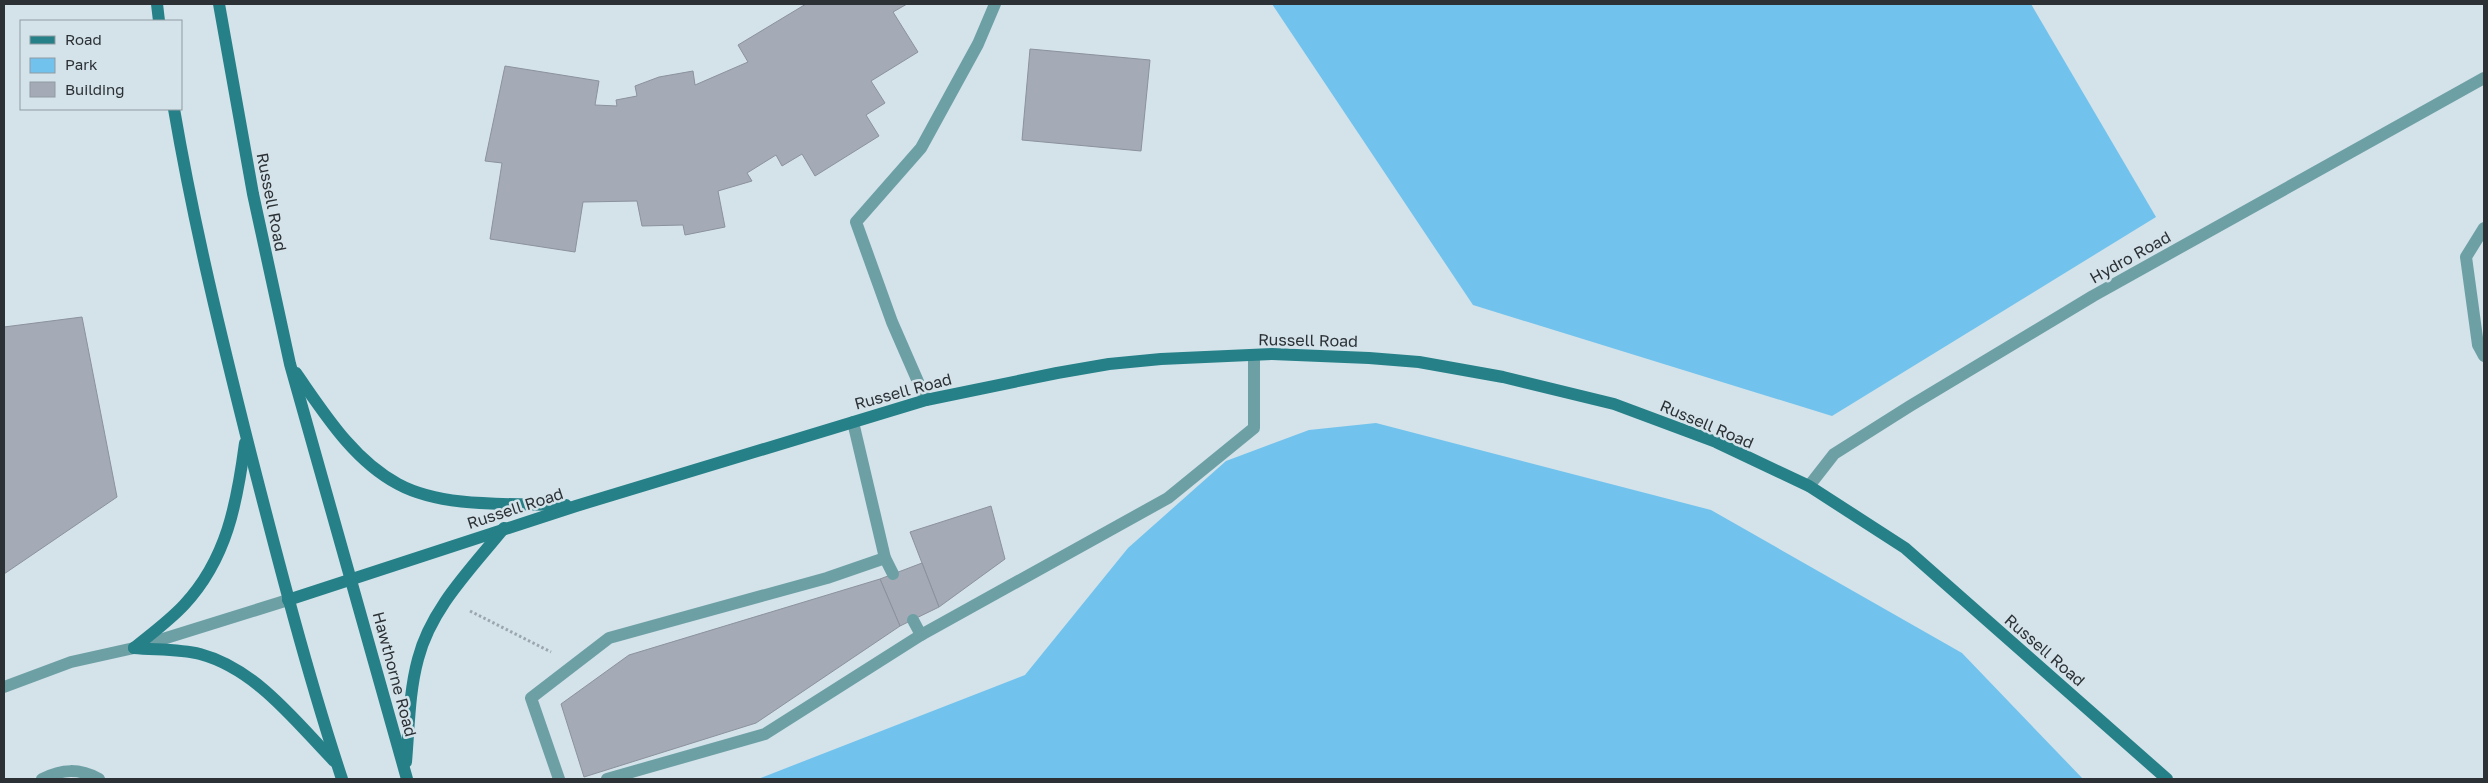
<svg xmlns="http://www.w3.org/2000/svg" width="2488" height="783" font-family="'Golos Text',sans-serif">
<rect width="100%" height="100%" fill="#d4e2ea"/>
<!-- green -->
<g fill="#71c3ed">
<path d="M1272,4H2031L2156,217L1832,416L1473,305Z"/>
<path d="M1376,423L1711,510L1962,653L2083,779H758L1025,675L1128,548L1226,461L1309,430Z"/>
</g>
<!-- building -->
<g fill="#a4aab6" stroke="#8b929d">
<path d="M806,4H907L893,12L918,52L871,81L885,103L866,115L879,136L815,176L802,154L782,166L776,155L747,173L752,181L718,191L725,227L685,235L683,225L642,226L637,201L583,202L575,252L490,239L502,163L485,161L505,66L599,81L595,105L617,106L616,100L637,96L635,86L659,77L693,71L695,85L748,62L738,45Z"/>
<path d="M1030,49L1150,60L1141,151L1022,140Z"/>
<path d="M82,317L117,497L4,574V327Z"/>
<path d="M991,506L1005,559L939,607L910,532Z"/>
<path d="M922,563L939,607L900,626L880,579Z"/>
<path d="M880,579L900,626L756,723L584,777L561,704L629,655Z"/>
</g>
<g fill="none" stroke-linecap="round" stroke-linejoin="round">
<!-- path -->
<path stroke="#9ba7ad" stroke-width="3" stroke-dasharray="2.5 2.5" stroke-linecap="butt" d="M470,611L551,652"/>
<!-- service -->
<g stroke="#6da0a5" stroke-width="12">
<path d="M2484,228L2466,257L2478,345L2484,356"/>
<path d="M926,400L892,322L856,222L921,148L978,44L995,4"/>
<path d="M853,422L885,558L893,574"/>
<path d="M913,620L921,635"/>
<path d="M4,687L71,662L134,648L288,600"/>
<path d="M42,779C62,769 79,768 99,779"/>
<path d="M559,779L531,698L609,638L827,578L885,558"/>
<path d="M607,779L765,734L921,635L1168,498L1254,428V355"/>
</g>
<!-- minor -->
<path stroke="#6da0a5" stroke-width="12" d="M1809,486L1834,454L1910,406L2093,296L2484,78"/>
<!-- secondary -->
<g stroke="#268088" stroke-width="12">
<path d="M157,4L159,21"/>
<path d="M219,4L253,194L290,364L407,779"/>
<path d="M174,109C194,226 222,340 251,455C279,564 307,673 342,779"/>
<path d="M296,373C324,413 353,460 398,484C444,509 514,503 566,505"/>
<path d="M288,600L576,506L926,400L1057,373L1109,364L1161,359L1272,354L1369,358L1419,362L1503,377L1614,404L1716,442L1809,486L1905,548L2167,779"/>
<path d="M134,648C151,634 169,621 184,605C227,559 237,503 245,443"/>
<path d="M134,648C155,650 179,649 200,654C256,669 295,721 334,761"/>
<path d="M406,762C409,728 409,692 418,659C431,608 472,568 504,528"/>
</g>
</g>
<g text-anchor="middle" stroke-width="5" stroke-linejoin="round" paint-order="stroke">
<!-- street labels -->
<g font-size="16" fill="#2b3134" stroke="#d4e2ea">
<text transform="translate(272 202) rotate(79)" y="6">Russell Road</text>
<text transform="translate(2130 257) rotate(-29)" y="6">Hydro Road</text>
<text transform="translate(1308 340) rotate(1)" y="6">Russell Road</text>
<text transform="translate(903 391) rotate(-15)" y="6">Russell Road</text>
<text transform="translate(1707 424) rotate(23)" y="6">Russell Road</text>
<text transform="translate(515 508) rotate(-18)" y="6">Russell Road</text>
<text transform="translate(2045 650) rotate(41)" y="6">Russell Road</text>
<text transform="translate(395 674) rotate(75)" y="6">Hawthorne Road</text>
</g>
</g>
<!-- border -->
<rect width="2488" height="783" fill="none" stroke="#2b3134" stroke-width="10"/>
<!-- legend -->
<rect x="20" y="20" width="162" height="90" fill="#d4e2ea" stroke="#909ba1"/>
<rect x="30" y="36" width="25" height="8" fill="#268088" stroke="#909ba1"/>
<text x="65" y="45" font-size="15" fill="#2b3134">Road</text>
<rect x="30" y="58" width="25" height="15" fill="#71c3ed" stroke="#909ba1"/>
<text x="65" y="70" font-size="15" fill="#2b3134">Park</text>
<rect x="30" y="82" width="25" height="15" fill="#a4aab6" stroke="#909ba1"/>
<text x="65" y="95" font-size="15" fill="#2b3134">Building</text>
</svg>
